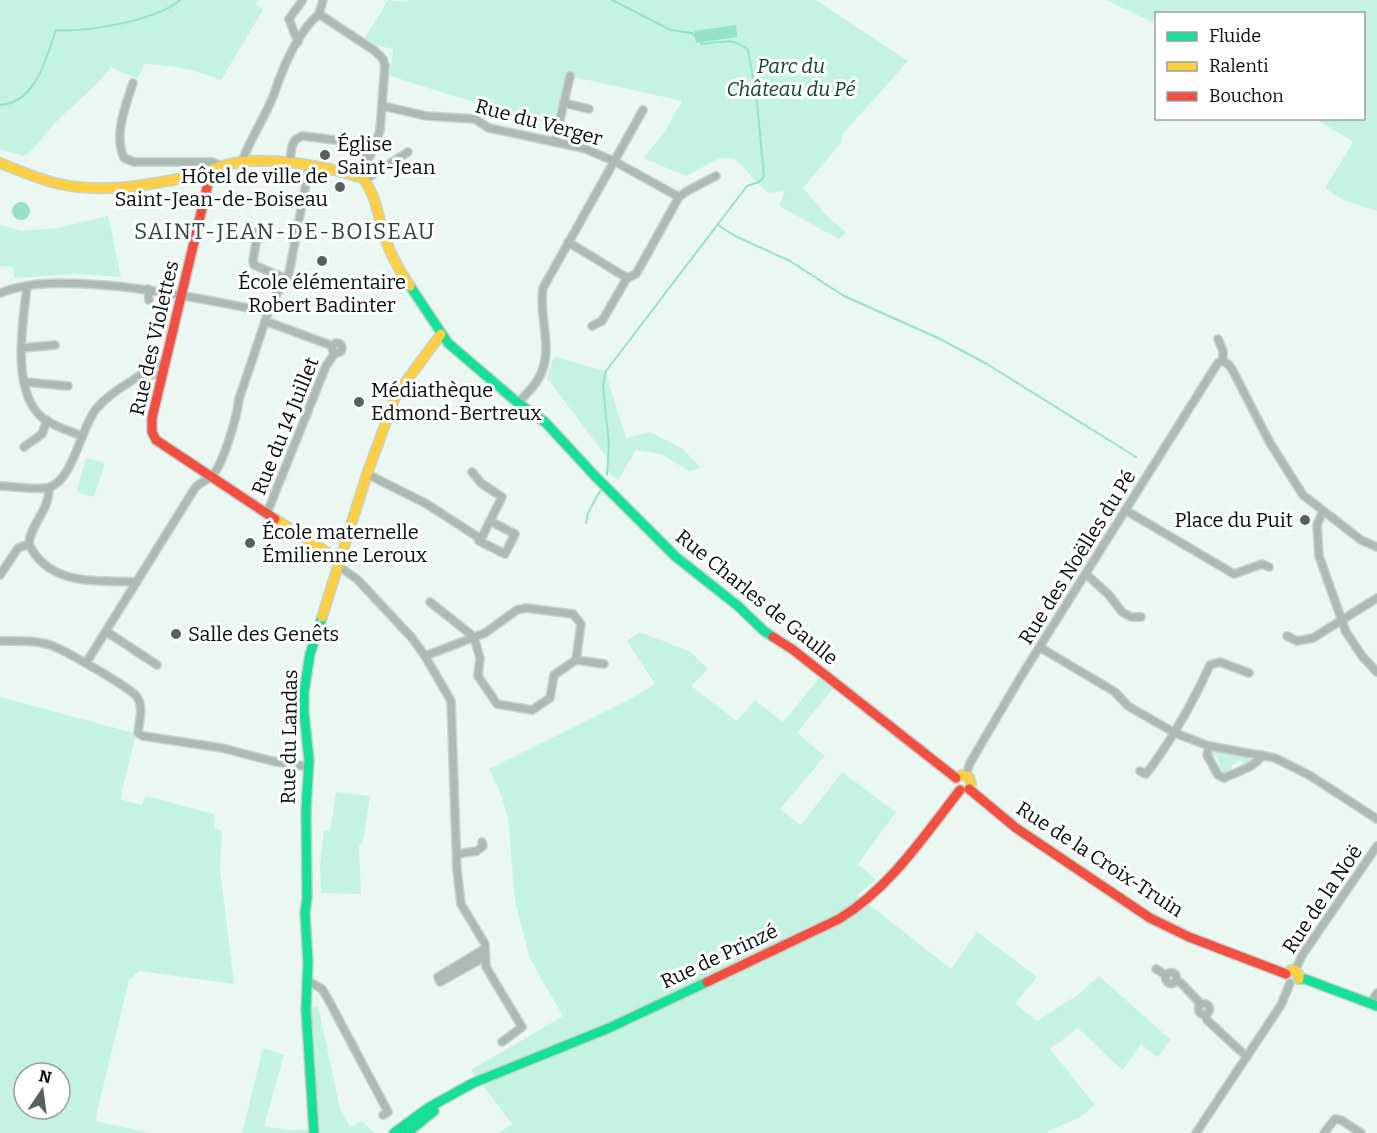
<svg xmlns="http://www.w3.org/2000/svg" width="1377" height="1133" font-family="Bitter,serif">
<rect width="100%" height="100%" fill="#ebf8f2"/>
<!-- green -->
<g fill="#c4f4e1" fill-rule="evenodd">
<path d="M0,0H259L256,4L263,10L221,80C196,70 171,65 144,64L138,78L120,72L111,67C95,89 72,105 53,125C43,136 37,148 24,156L0,149Z"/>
<path d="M388,0L406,2L409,0H816L908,61L842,135L841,143L803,188L829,218L846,232L839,239L779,206L785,191L768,193L734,158L718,159L686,176L643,158L664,133L682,101L565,75L555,122L497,119L499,106L467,100L390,76L393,49L375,45L365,38Z"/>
<path d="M1106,0H1377V211L1343,200L1325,188L1353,142L1316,119L1364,118V14H1156V24Z"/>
<path d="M108,216L121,277L74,274L14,278L13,267L0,266V225L22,231L58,228Z"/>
<path d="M554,356L605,371L626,438L650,432L683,449L701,468L689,471L661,454L636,450L618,480L607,471L609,460L547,378Z"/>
<path d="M86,458L105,463L94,497L80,493L77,490Z"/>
<path d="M640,632L691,652L708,669L691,686L737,721L755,700L783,722L820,677L833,688L797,733L825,756L780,809L801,825L842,772L896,812L858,864L876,880L857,895L951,969L977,932L1037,977L1015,1004L1037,1021L1079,994L1099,976L1171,1040L1157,1057L1141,1044L1122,1070L1078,1028L1050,1049L1095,1105L1079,1118L1048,1131V1133H499L512,1124L471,1070L563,1016L530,959L515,901L508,818L500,792L489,769L632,698L655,684L627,641Z"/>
<path d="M0,697L134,733L135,739L120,799L141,805L146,796L215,814L214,828L222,831L220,869L234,984L139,971L129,980L95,1121L149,1133H0ZM24,1073H60V1109H24Z"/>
<path d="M1217,751L1251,755L1253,758L1244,765L1240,760L1231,766L1233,771L1224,774L1217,768L1221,766L1216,756L1211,758L1213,752Z"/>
<path d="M336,792L370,796L363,841L359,846L361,894L321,893L320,866L324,830L330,831Z"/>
<path d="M318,1006L340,1108L350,1127L362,1121L374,1133H320L310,1007Z"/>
<path d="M263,1048L284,1055L264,1126L289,1130L308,1129V1133H242Z"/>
</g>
<!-- water -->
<g fill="#95e2c7">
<path d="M736,25L737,37L696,43L694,31Z"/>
<circle cx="21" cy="211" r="9"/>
</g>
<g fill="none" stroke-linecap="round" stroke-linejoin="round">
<!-- stream -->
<g stroke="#95e2c7" stroke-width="2">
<path d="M0,105C36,103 46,58 56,30C88,32 156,21 180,0"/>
<path d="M718,225L735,236L790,261L844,296L938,338L987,364L1136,457"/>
<path d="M607,475L609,445L603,385L606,371L747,186L759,182L764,177L757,102L748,50C735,37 719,42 702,44L692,33L671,30L612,0"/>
<path d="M586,523L588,513L600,491"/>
</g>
<!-- street casing -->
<g stroke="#c7d2cd" stroke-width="10">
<g id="street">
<path d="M319,14L375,51L383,59L385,65L380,130L374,148L366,164L363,178L369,177L408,152"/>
<path d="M319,14L323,0"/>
<path d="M298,42L289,19L302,1"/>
<path d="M133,83C126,105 113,135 124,158L134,162H212L217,164L220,168"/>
<path d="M564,103L589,109"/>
<path d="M383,106L426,116L475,119L489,128L583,148L614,161L679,197"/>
<path d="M555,142L570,76"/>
<path d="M242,162C250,138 265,118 274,94C283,67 297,33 319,14"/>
<path d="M289,165L292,146L295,140L302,136L344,141L369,156"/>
<path d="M258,231L253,261L254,265L287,279"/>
<path d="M568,242L627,278L636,274L679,197L687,191L716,176"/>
<path d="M27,286C23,322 10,393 44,419C55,427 70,431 82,436"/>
<path d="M148,289L149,300"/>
<path d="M0,293C33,280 69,283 104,285C160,290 213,301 268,312"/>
<path d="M265,321L333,346"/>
<path d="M592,326L602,321L627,278"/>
<path d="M1218,339L1223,351V361"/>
<circle cx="337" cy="348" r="5"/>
<path d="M22,348L55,345"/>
<path d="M1223,361L1229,365L1233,371L1270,443L1303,495L1361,540L1377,547"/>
<path d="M142,376L162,374"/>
<path d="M25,382L68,386"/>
<path d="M518,403C524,396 532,389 537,381C556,352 538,320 543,288L643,110"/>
<path d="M24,447L42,434L47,420"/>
<path d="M367,474L425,503L481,539L502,497L481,483L472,472"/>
<path d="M0,486C13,486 40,491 50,487C73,479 81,428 96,409C107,396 122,387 136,378C145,372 153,365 164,363"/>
<path d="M1125,510L1234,574L1262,564L1269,567"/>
<path d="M1323,511L1317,525L1319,556L1346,632L1362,656L1377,672"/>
<path d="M267,513L326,366L335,353"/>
<path d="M481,539L479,541L505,554L515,534L490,521"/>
<path d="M29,544C49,587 98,580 137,582"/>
<path d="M337,565L357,579L412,638L425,656L451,701L457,870L461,904L485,944L486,967L522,1027L502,1042"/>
<path d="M1086,574L1109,595L1122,612L1131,617H1141"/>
<path d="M0,575L18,548L29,544C30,524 50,510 49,488"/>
<path d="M107,632L157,665"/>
<path d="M1287,636L1297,641L1313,638L1377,598"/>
<path d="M0,641C17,641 34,640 50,645C63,649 131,688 137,697C144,707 139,722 138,733L143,736L222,748L272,761L309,767"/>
<path d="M1041,648L1115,692L1128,706L1175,733L1209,746L1275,758L1309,775L1377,819"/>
<path d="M425,656L485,633L517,610L526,608L573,614L581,624L576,660L554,675L550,698L532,710L497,704L478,676L480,658L474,637L430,602"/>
<path d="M576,660L604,664"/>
<path d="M86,663L195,488C201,481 209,480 213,475C224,461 237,417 239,399L271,304L289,273L309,168"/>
<path d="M1209,746L1207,755L1218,775L1224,778C1236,772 1256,767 1262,755"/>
<path d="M1140,771L1146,774C1172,740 1192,704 1210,665L1220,662L1249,673"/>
<path d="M966,775L970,763L1020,678L1214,369L1218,363L1223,361"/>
<path d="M457,854L477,851L483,846L482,842"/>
<path d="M484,949L438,977L440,982L485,957"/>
<path d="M1156,969L1166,975"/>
<path d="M1295,970L1303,954L1377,846"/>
<circle cx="1171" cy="978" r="5.5"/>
<path d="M308,981L322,989L328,999L388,1112L383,1115"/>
<path d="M1176,981L1181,983L1201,1004"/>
<circle cx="1204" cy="1009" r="5.5"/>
<path d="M1370,1004L1377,993"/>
<path d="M1206,1014L1207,1020L1247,1057"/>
<path d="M1196,1133L1281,1005L1290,983"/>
<path d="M1324,1133L1335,1119L1341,1120L1361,1133"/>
</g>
</g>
<!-- fast casing -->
<g stroke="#c7d2cd" stroke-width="12">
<g id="fast">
<path d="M410,286L448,343L518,403L545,422L594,475L676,557L738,606L764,631L773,637"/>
<path d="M1299,979H1305L1377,1006"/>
<path d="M314,1133L306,1009L308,962L305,913L307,898L306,811L309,760L304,713V692L310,654L322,617"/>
<path d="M394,1133L428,1108L473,1083L609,1028L707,982"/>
<path d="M407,1133L434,1111"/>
</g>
</g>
<!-- slow casing -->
<g stroke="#c7d2cd" stroke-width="12">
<g id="slow">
<path d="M0,163C20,171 40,180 60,184C100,193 144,186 183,178C203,174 221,164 241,162C278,157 327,167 363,178C377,197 377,214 384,235C390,254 399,270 410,286"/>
<path d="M275,519L339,560"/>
<path d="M322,617L367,474L396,395L441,334"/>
<path d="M956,778L962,775L969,777L971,784L969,789"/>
<path d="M1286,974L1291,970H1295L1299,975V979"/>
</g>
</g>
<!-- jam casing -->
<g stroke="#c7d2cd" stroke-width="12">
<g id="jam">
<path d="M211,171L152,418V432L156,440L275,519"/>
<path d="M773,637L792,649L956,778"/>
<path d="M969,789L1016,828L1150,918L1189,937L1286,974"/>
<path d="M707,982L839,919C890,888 924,836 960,790"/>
</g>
</g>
<!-- street -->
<use href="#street" stroke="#acbab4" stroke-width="7"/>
<!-- fast -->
<use href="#fast" stroke="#16e098" stroke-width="9"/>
<!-- slow -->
<use href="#slow" stroke="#ffcf43" stroke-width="9"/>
<!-- jam -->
<use href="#jam" stroke="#f24e42" stroke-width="9"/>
</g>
<!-- markers -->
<g fill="#56605c" stroke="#fff" stroke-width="2">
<circle cx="325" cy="155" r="6"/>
<circle cx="340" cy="187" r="6"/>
<circle cx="322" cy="261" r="6"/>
<circle cx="359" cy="402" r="6"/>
<circle cx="1305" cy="520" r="6"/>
<circle cx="250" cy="543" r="6"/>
<circle cx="176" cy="634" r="6"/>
</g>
<g text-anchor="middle" stroke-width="6" stroke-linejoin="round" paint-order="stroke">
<!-- park labels -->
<g font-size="20" font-style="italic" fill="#134233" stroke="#fff">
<text x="791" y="73">Parc du<tspan x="791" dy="23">Château du Pé</tspan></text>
</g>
<!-- street labels -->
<g font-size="20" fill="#060e0b" stroke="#fff">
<text transform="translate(539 122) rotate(15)" y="7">Rue du Verger</text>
<text transform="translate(154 338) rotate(-77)" y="7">Rue des Violettes</text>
<text transform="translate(285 426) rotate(-68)" y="7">Rue du 14 Juillet</text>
<text transform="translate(1077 557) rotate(-58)" y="7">Rue des Noëlles du Pé</text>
<text transform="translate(757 597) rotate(39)" y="7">Rue Charles de Gaulle</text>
<text transform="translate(289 737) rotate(-89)" y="7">Rue du Landas</text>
<text transform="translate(1100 859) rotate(33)" y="7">Rue de la Croix-Truin</text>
<text transform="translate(1322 899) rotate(-56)" y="7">Rue de la Noë</text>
<text transform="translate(719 956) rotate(-25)" y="7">Rue de Prinzé</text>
</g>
<!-- poi labels -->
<g font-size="20" fill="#060e0b" stroke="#fff" text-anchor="start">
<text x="337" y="151">Église<tspan x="337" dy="23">Saint-Jean</tspan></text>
<text x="328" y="183" text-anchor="end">Hôtel de ville de<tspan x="328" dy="23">Saint-Jean-de-Boiseau</tspan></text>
<text x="322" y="289" text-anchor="middle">École élémentaire<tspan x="322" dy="23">Robert Badinter</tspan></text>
<text x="371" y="397">Médiathèque<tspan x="371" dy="23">Edmond-Bertreux</tspan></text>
<text x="1293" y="527" text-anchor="end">Place du Puit</text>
<text x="262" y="539">École maternelle<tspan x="262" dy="23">Émilienne Leroux</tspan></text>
<text x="188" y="641">Salle des Genêts</text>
</g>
<!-- quarter labels -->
<g font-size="22" letter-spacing="1.5" fill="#30443c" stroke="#fff">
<text x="285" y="239">SAINT-JEAN-DE-BOISEAU</text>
</g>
</g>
<!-- legend -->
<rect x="1155" y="12" width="210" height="108" fill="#ffffff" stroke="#9b9f9d" stroke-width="1.5"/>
<rect x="1167" y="32" width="30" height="9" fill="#16e098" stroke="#9b9f9d" stroke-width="1.5"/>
<text x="1209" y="42" font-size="18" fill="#060e0b">Fluide</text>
<rect x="1167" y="62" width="30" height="9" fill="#ffcf43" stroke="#9b9f9d" stroke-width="1.5"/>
<text x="1209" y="72" font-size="18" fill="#060e0b">Ralenti</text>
<rect x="1167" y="92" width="30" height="9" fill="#f24e42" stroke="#9b9f9d" stroke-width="1.5"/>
<text x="1209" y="102" font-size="18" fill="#060e0b">Bouchon</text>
<!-- north arrow -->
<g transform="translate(42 1091) rotate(13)"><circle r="28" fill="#ffffff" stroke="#9b9f9d" stroke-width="1.5"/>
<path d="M0-4.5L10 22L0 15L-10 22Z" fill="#56605c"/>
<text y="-9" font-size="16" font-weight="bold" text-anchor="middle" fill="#060e0b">N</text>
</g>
</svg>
